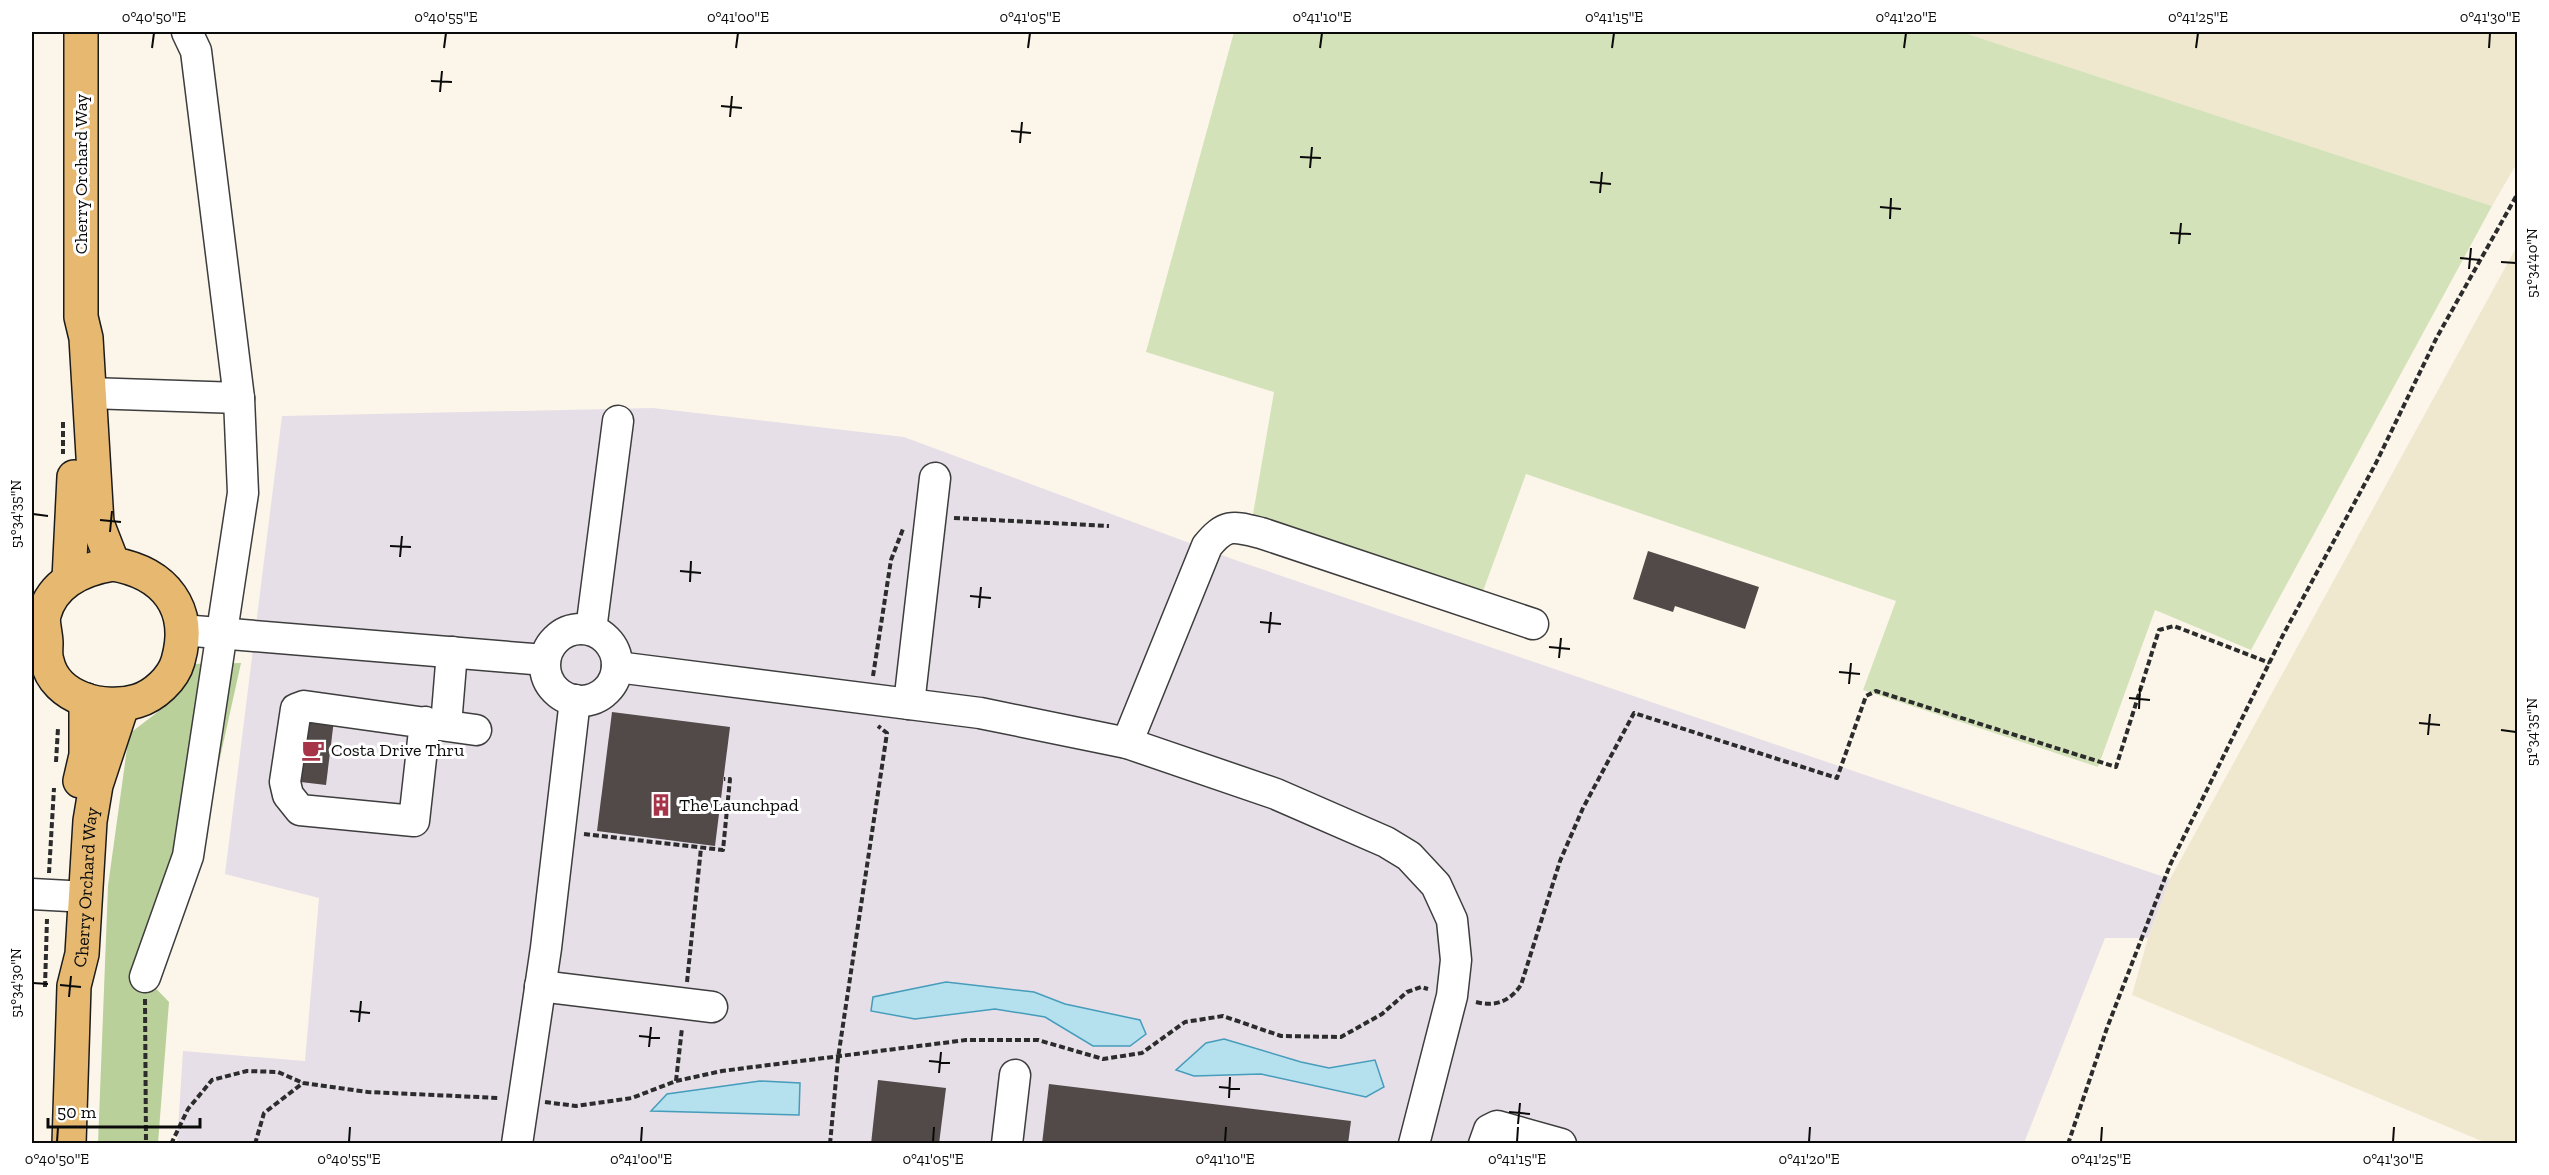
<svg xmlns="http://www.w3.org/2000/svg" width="2549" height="1175" font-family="'Zilla Slab',serif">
<rect width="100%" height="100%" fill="#fcf6ea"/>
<!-- industrial -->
<path fill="#e6dfe8" d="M653,408L904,437L1238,561L2170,879L2148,938H2105L2024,1143L177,1144L183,1051L305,1061L319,898L225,874L282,416Z"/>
<!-- farmland -->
<g fill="#efe7ce">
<path d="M1962,32H2517V163L2492,206Z"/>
<path d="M2517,246L2518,1143L2489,1144L2132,995L2148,938L2170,879Z"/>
</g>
<!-- green -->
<path fill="#d4e2b9" d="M1234,32H1962L2492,206L2251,650L2155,610L2098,767L1863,690L1896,601L1526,474L1479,602L1252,520L1274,392L1146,352Z"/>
<!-- forest -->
<path fill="#bad09a" d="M241,663L201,844L136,968L169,1002L158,1143L98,1144L108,886L129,734L168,704L189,664Z"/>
<!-- water -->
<g fill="#b5e0ed" stroke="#469cbb" stroke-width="1.5">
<path d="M946,982L1034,992L1065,1004L1140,1020L1146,1034L1130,1046H1093L1045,1017L995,1009L915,1019L871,1011L873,997Z"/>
<path d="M1224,1039L1301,1062L1329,1068L1375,1060L1384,1087L1366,1097L1261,1074L1194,1076L1176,1070L1206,1043Z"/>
<path d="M760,1081L800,1083L799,1115L651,1111L667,1094Z"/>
</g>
<!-- building -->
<g fill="#514a48">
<path d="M1648,551L1759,587L1745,629L1675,606L1673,612L1633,599Z"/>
<path d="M612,712L730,727L715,846L597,831Z"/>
<path d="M300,716L334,720L326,785L292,781Z"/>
<path d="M878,1080L946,1088L939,1144H871Z"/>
<path d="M1049,1084L1351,1121L1348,1144H1042Z"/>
</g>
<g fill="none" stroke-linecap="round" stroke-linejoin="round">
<!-- minor casing -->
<g stroke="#3d3d3d" stroke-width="33">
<g id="minor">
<path d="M89,393L239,398L196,51L187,32"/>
<circle cx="581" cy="665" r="36"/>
<path d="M182,630L545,660"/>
<path d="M591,630L618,421"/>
<path d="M617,667L980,713L1127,743L1276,794L1386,842L1409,856L1436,885L1452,920L1456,960L1452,996L1414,1144"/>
<path d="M909,704L935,478"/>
<path d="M425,722L414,821L300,810L288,795L285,782L296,709L304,706L476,730"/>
<path d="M446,725L452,652"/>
<path d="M1127,743L1207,546C1226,523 1233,526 1261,533L1533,624"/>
<path d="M32,894L69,896"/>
<path d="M145,977L188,856L243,493L239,398"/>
<path d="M540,986L712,1007"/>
<path d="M517,1144L546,948L575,700"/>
<path d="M1007,1144L1015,1075"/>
<path d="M1484,1144L1489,1130L1497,1126L1561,1144"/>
</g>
</g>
<!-- major casing -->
<g stroke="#1b1b1b" stroke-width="36">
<g id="major">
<path d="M81,32V317L86,338L97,523L113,564"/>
<path d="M113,564C165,573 193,608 178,661C173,679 154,696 137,701C105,711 55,699 47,661C45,655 46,648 46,643C46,634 42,623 44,615C52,583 83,569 113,564Z"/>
<path d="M69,579L74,477"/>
<path d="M80,781L86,755V700"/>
<path id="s1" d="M69,1144L74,986L82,954L90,821L96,785L122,706"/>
</g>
</g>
<!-- path -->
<g stroke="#2c2c2c" stroke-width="4" stroke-dasharray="6 3" stroke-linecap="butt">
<path d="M63,422V454"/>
<path d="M954,518L1109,526"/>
<path d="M873,676L891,560L903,529"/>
<path d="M56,762L58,728"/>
<path d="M584,834L723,850L730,779H724"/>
<path d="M49,873L54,788"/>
<path d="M687,982L701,848"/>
<path d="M45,987L47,919"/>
<path d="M145,999L146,1144"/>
<path d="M1476,1002C1496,1007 1510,1001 1521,985L1560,861L1583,808L1634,713L1837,778L1866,696L1876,691L2116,767L2159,630L2174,626L2270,663"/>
<path d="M676,1081L682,1028"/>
<path d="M545,1102L576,1106L632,1098L676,1081L722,1071L966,1040H1038L1103,1059L1142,1053L1185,1022L1223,1016L1281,1036L1341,1037L1382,1014L1407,992L1421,987L1428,989"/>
<path d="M171,1144L188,1109L212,1080L247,1071L278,1072L303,1083L368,1092L499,1098"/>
<path d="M255,1144L264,1113L303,1083"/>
<path d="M830,1144L838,1058L887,733L878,726"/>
<path d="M2068,1144L2107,1028L2170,865L2283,635L2376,463L2437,337L2518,193"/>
</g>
<!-- minor -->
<use href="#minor" stroke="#fff" stroke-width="30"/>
<!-- major -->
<use href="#major" stroke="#e7b970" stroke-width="33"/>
</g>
<!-- ticks -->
<path fill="none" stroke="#0a0a0a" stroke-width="2" d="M152,48L154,33M444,48L446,33M736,48L738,33M1028,48L1030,33M1320,48L1322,33M1612,48L1614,33M1904,48L1906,33M2196,48L2198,33M2489,48L2490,33M431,81L452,82M440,92L442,71M721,106L742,108M730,117L732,96M1011,131L1031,133M1020,143L1022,122M1300,157L1321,158M1310,168L1312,147M1590,182L1611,184M1600,193L1602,172M1880,207L1901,209M1890,219L1891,198M2170,233L2191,234M2179,244L2181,223M2460,258L2480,260M2501,262L2516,263M2469,269L2471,248M33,514L48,516M100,520L121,522M110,532L112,511M390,546L411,547M400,557L402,536M680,571L701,573M690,582L691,561M970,596L991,598M979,608L981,587M1260,622L1281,624M1269,633L1271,612M1549,647L1570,649M1559,658L1561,638M1839,672L1860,674M1849,684L1851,663M2129,698L2150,700M2139,709L2140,688M2419,723L2440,725M2501,730L2516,732M2428,735L2430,714M33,983L48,984M60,985L81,987M69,997L71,976M350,1011L370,1013M359,1022L361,1001M639,1036L660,1038M649,1047L651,1027M929,1061L950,1063M939,1073L941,1052M1219,1087L1240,1089M1229,1098L1230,1077M1509,1112L1530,1114M1518,1124L1520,1103M57,1142L58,1127M349,1142L350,1127M641,1142L642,1127M933,1142L934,1127M1225,1142L1226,1127M1517,1142L1518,1127M1809,1142L1810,1127M2101,1142L2102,1127M2393,1142L2394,1127"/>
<!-- icons -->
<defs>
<g id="cafe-bare" transform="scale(1.8)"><path d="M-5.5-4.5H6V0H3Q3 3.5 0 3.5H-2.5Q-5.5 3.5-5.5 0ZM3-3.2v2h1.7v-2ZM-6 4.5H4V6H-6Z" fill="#a7354a" stroke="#fff" stroke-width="2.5" paint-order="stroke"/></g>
<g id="building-bare" transform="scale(1.8)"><path d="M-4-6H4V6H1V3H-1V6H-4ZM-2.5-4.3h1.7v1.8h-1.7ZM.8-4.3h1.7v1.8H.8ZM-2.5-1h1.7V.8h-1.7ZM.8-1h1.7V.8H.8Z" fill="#a7354a" stroke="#fff" stroke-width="2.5" paint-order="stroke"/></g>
</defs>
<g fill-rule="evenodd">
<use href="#cafe-bare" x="313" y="750"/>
<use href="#building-bare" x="661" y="805"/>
</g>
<g text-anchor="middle" stroke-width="6" stroke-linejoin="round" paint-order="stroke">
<!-- street labels -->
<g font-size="18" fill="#0a0a0a" stroke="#fff">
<text transform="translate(81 174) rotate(-90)" y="6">Cherry Orchard Way</text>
<text dy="6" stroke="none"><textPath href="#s1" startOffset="258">Cherry Orchard Way</textPath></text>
</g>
<!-- poi labels -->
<g font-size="18" fill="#0a0a0a" stroke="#fff" text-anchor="start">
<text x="331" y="756">Costa Drive Thru</text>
<text x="679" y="811">The Launchpad</text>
</g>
</g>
<!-- border -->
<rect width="2549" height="1175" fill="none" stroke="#ffffff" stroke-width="66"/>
<!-- scale -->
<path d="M48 1118v9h152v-9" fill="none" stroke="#0a0a0a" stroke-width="3"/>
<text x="57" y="1118" font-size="18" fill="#0a0a0a" stroke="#ffffff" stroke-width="4.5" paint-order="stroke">50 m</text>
<rect x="33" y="33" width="2483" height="1109" fill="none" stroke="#0a0a0a" stroke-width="2"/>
<g font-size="15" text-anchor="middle" fill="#0a0a0a">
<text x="154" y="22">0°40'50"E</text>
<text x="446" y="22">0°40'55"E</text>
<text x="738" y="22">0°41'00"E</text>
<text x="1030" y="22">0°41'05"E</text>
<text x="1322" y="22">0°41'10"E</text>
<text x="1614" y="22">0°41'15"E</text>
<text x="1906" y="22">0°41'20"E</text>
<text x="2198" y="22">0°41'25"E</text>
<text x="2490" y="22">0°41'30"E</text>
<text transform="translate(2532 263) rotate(-90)" y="5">51°34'40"N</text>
<text transform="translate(16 514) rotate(-90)" y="5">51°34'35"N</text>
<text transform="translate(2532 732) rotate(-90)" y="5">51°34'35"N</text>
<text transform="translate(16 983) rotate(-90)" y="5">51°34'30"N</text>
<text x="57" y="1164">0°40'50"E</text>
<text x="349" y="1164">0°40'55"E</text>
<text x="641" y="1164">0°41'00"E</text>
<text x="933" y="1164">0°41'05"E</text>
<text x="1225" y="1164">0°41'10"E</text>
<text x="1517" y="1164">0°41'15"E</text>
<text x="1809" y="1164">0°41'20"E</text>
<text x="2101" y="1164">0°41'25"E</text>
<text x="2393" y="1164">0°41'30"E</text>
</g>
</svg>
